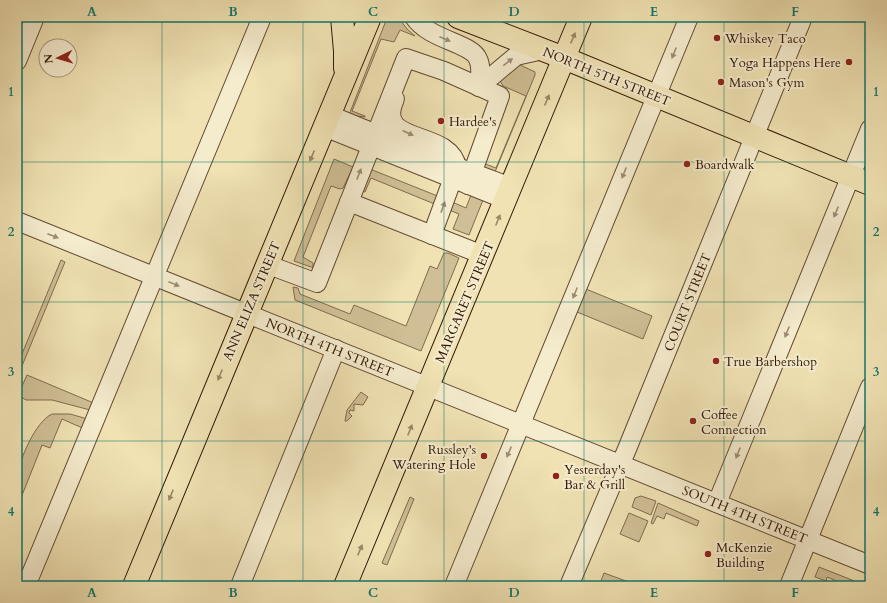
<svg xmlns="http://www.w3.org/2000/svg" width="887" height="603" font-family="Cardo,serif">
<rect width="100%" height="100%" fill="#f0e2b3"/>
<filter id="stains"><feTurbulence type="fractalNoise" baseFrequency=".005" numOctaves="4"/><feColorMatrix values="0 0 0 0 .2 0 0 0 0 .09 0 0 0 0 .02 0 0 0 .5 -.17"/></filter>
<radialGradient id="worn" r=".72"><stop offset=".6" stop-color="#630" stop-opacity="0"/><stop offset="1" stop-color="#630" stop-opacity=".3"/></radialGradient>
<!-- green -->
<g fill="#d0bf96" stroke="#816b4e">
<path d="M398,17L407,29L415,36L400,30L394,42L381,39L352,111L365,116V117L349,115L387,18Z"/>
<path d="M518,64L535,72V75L495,172L488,171L482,165L483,163L496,168L526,96L503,86L499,79Z"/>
<path d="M334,159L353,167L343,188L340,189L331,186L303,257L313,263V267H311L294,261Z"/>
<path d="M370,169L440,197L437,205L371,178L365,192L361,191Z"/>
<path d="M471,195L483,200L469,235L453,229L459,214L449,210L452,202L466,208Z"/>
<path d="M444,253H448L459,258L421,351L295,300L293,287L298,288L300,294L350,314L354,305L406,326L430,266L437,269Z"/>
<path d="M61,260L65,262L17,378V366Z"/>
<path d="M581,287L652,316L643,339L572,310Z"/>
<path d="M27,375L96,404L94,411L52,400H26L18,395Z"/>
<path d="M361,392L368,397L363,405L354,404V411L350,410L349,413L352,416L347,421H345L347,410Z"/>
<path d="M52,414H70L91,420L87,430L62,419L50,448L42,445L17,508C17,498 15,486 17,476C20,459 35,422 52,414Z"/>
<path d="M641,496L656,501L651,515L632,507L635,498Z"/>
<path d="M410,497L414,499L387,565L382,563Z"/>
<path d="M658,503L699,521L697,526L666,513L664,519L657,516L653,524L651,523Z"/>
<path d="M629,513L648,521L639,542L620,534Z"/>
<path d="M819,567L867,586H849L827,577L826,581L815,577Z"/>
<path d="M604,573L626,581L624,586H599Z"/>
</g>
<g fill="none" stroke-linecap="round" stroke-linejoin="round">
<!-- minor casing -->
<g stroke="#624a31" stroke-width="20">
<g id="minor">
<path d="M414,17C429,40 472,43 478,59C482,67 480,78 479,87"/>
<path d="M17,61L35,17"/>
<path d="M479,87L516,56L543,50"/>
<path d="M395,99C373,146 450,128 457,167L432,235"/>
<path d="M330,115L457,167L511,187"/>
<path d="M324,127L506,200"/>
<path d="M349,202L483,255"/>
<path d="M17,221L870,565"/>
<path d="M266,264L317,283L406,58L444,71L500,96L468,185"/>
<path d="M717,503L870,129"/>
<path d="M26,586L262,17"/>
<path d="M240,586L336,349"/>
<path d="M454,586L689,17"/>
<path d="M569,586L627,449L803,17"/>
<path d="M789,586L870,387"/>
</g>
</g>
<!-- major casing -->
<g stroke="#321706" stroke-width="24">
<g id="major">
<path d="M342,17L345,51V68"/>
<path d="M458,17L564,58L870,184"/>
<path d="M134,586L370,17"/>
<path d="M345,586L581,17"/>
</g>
</g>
<!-- minor -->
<use href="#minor" stroke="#f5ecce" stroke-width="18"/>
<!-- major -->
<use href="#major" stroke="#f0e2b3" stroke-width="22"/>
</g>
<!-- one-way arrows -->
<defs><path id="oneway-solid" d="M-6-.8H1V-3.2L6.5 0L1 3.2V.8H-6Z"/></defs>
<g fill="#9a8765">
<use href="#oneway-solid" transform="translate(573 38) rotate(-67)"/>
<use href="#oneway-solid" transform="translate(547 100) rotate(-67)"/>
<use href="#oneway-solid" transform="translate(312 156) rotate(113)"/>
<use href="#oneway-solid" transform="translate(498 220) rotate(-68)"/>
<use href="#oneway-solid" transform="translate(220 375) rotate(112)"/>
<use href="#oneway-solid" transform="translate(410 430) rotate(-68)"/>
<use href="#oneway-solid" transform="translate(171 495) rotate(112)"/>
<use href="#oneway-solid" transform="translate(360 550) rotate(-67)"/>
</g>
<g fill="#9d8c74">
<use href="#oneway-solid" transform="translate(445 39) rotate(22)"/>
<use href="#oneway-solid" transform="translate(674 53) rotate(112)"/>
<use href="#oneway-solid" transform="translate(508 62) rotate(-38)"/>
<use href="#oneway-solid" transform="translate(408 133) rotate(24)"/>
<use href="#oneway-solid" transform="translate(624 173) rotate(112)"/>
<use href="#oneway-solid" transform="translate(359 174) rotate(-69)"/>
<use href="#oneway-solid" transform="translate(443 207) rotate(-70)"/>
<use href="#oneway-solid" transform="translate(836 212) rotate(112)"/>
<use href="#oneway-solid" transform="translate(53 236) rotate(21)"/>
<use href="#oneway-solid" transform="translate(174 284) rotate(22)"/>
<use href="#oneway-solid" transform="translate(575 293) rotate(112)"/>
<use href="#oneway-solid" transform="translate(787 332) rotate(112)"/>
<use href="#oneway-solid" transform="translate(509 452) rotate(113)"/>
<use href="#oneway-solid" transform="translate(738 453) rotate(112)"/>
</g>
<!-- grid -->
<path fill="none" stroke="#0f766e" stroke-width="1" stroke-opacity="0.55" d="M162,17V586M303,17V586M444,17V586M584,17V586M724,17V586M17,162H870M17,302H870M17,441H870"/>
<!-- markers -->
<g fill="#8f2418" stroke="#f5ecce" stroke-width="1.5">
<circle cx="717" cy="38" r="4"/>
<circle cx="849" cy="62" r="4"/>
<circle cx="721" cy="82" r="4"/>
<circle cx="441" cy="121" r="4"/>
<circle cx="687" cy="164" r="4"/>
<circle cx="716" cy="361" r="4"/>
<circle cx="693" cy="421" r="4"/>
<circle cx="484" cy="456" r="4"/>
<circle cx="556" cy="476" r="4"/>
<circle cx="708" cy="554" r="4"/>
</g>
<g text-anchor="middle" stroke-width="4" stroke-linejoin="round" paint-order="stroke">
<!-- poi labels -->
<g font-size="13" fill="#321706" stroke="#f5ecce" text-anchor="start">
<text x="725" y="43">Whiskey Taco</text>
<text x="841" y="67" text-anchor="end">Yoga Happens Here</text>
<text x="729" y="87">Mason's Gym</text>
<text x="449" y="126">Hardee's</text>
<text x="695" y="169">Boardwalk</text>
<text x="724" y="366">True Barbershop</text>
<text x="701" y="419">Coffee<tspan x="701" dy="15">Connection</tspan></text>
<text x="476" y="454" text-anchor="end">Russley's<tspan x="476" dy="15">Watering Hole</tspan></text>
<text x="564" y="474">Yesterday's<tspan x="564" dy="15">Bar &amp; Grill</tspan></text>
<text x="716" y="552">McKenzie<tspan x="716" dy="15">Building</tspan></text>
</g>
<!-- street labels -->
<g font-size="13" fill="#321706" stroke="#f5ecce">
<text transform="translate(607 76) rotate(22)" y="5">NORTH 5TH STREET</text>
<text transform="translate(251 301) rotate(-67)" y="5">ANN ELIZA STREET</text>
<text transform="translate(464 302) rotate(-67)" y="5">MARGARET STREET</text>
<text transform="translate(687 302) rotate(-68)" y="5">COURT STREET</text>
<text transform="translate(330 347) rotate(22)" y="5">NORTH 4TH STREET</text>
<text transform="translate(745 514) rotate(22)" y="5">SOUTH 4TH STREET</text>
</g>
</g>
<!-- margin -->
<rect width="887" height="603" fill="none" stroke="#f0e2b3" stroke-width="44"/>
<!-- north arrow -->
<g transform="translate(58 58) rotate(265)"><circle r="19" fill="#f5ecce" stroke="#a7977e"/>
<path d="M0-3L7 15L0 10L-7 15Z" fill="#8f2418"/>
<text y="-6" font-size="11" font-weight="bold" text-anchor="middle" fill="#321706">N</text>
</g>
<rect x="22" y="22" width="843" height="559" fill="none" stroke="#0f766e" stroke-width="1.5"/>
<g font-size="13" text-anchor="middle" font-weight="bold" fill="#0f766e">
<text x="92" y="16">A</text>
<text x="233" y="16">B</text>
<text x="373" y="16">C</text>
<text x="514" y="16">D</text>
<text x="654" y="16">E</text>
<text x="795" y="16">F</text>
<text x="11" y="96">1</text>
<text x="876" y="96">1</text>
<text x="11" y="236">2</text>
<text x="876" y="236">2</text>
<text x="11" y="376">3</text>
<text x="876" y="376">3</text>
<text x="11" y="516">4</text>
<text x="876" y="516">4</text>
<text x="92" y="597">A</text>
<text x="233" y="597">B</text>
<text x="373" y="597">C</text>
<text x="514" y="597">D</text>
<text x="654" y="597">E</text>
<text x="795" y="597">F</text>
</g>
<rect width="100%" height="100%" filter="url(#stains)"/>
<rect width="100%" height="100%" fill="url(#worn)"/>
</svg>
